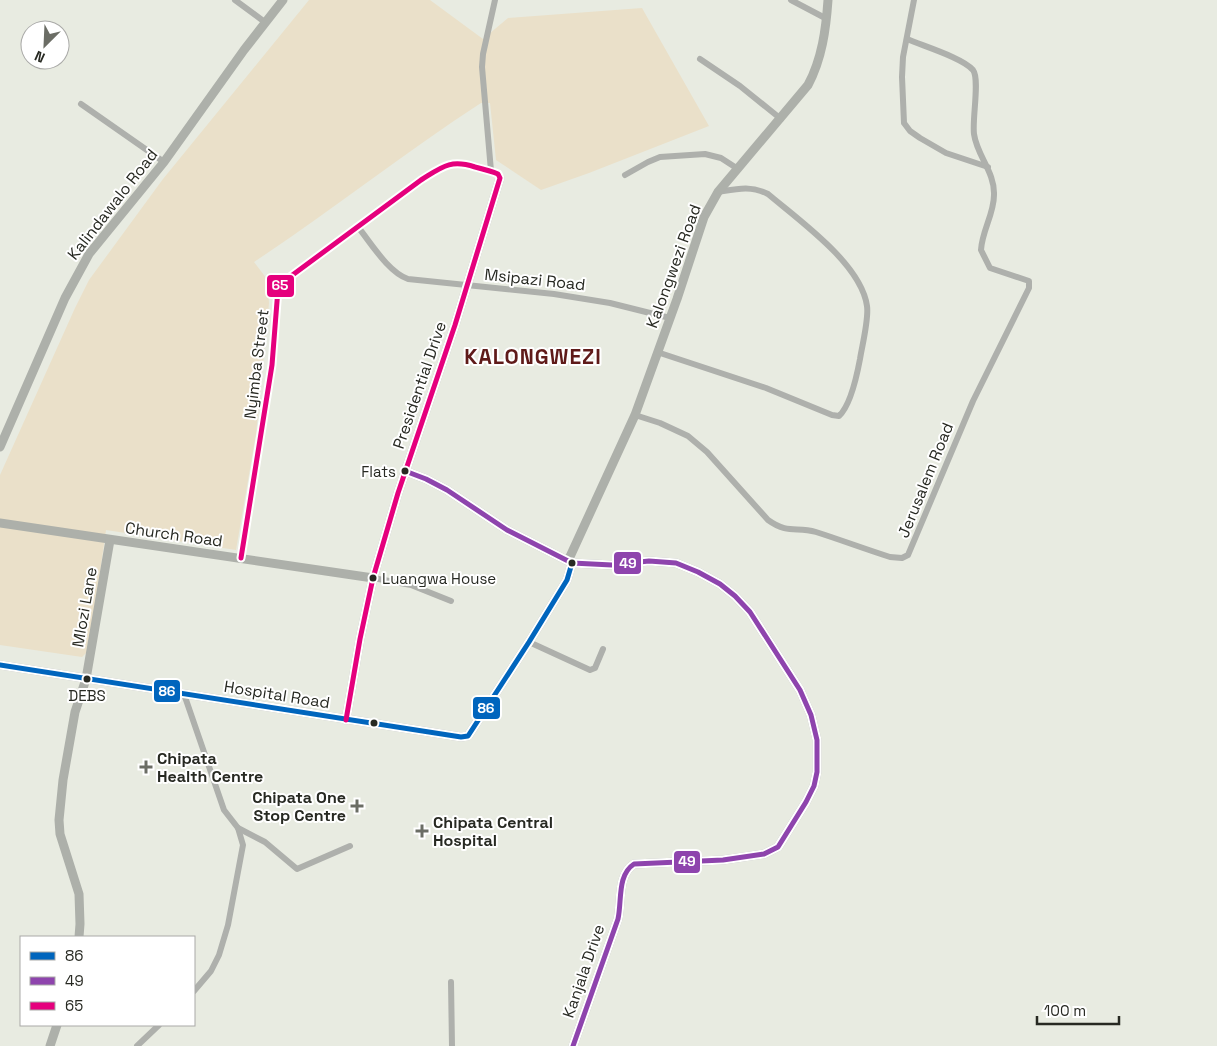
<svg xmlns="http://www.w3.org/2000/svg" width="1217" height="1046" font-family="'Space Grotesk',sans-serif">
<rect width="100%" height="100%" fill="#e8ebe1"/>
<!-- green -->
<path fill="#eae0c9" d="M309,0H430L483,39L508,18L642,8L709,126L589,173L541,190L496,160L490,103H481C404,153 331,211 254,262L267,279L269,303L256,434L236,550L106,530L89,650L82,657L0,645V475L75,308L89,280L163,179Z"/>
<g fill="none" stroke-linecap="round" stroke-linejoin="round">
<!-- street -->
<g stroke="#aeb0ac" stroke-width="6">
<path d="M235,0L266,23"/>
<path d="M791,0L827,19"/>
<path d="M914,0L903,57L902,77L904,123L910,131L920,138L946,153L988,167"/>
<path d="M700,59L740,86L781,119"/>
<path d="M81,104L164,162"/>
<path d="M491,171L482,67L483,54L495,0"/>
<path d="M625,175L648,162L660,157L705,154L721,158L738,169"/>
<path d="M358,227C371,243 388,272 408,279L554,294L610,303L670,318"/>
<path d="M657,352L766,388L832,415L839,416C850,406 857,375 860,359C862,346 869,319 867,306C861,264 800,221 768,194C751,185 736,189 718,192"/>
<path d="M635,415L660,423L688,436L707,452L768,520C789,535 796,526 816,532C841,540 865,549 890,557L902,558L908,555L973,401L1029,288V281L990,268L981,250C982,231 994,214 994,195C995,172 977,156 974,134C972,119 980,79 973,70C963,58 923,46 907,39"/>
<path d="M241,558L272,365L278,289L283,282L421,180C449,162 451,160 484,169C490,171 496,172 500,178"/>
<path d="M373,578L411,585L451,601"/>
<path d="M529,642L590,670L595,668L603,649"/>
<path d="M184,694L224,810L238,828L243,845L228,925L219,955L211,971L194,991"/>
<path d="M238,828L265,842L297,869L350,846"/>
<path d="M451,982L452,1046"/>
<path d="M137,1046L159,1025"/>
</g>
<!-- secondary -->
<g stroke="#adb0aa" stroke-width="9">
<path d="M0,447L65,298L89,254L164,162L244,50L283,0"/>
<path d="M405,471L426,479L447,490L507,530L572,563L612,565L649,561L676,563L698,572L720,584L735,596L750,612L800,690L811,715L817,740V772L814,786L806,802L778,847L764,854L723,860L634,864C617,875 622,901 618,919L573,1046"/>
<path d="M0,523L373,578"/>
<path d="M568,561L635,415L677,299L704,217L718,192L808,85C822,59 826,29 828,0"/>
<path d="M0,665L461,737L468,736L529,642L567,580L572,563"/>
<path d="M346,720L360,639L373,578L398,493L455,325L500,178"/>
<path d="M79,937L80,924L79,894L60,834L59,820L63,780L75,712L86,679L110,540"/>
<path d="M50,1046L57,1025"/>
</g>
<!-- bus-1 casing -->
<g stroke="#fff" stroke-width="9">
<path id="bus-1" d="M0,665L461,737L468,736L529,642L567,580L572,563"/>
</g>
<!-- bus-2 casing -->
<g stroke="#fff" stroke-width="9">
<path id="bus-2" d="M405,471L426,479L447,490L507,530L572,563L612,565L649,561L676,563L698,572L720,584L735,596L750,612L800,690L811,715L817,740V772L814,786L806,802L778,847L764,854L723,860L634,864C617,875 622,901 618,919L573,1046"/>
</g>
<!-- bus-3 casing -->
<g stroke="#fff" stroke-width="9">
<path id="bus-3" d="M241,558L272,365L278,289L283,282L421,180C442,167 450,159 475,167C483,169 491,171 498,174L500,178L455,325L398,493L373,578L360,639L346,720"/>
</g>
<!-- bus-1 -->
<use href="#bus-1" stroke="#0065bd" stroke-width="5"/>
<!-- bus-2 -->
<use href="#bus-2" stroke="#8e44ad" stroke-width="5"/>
<!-- bus-3 -->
<use href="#bus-3" stroke="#e5007d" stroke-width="5"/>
</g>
<!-- markers -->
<g fill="#272922" stroke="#fff" stroke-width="2">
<circle cx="405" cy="471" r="4.5"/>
<circle cx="572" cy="563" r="4.5"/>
<circle cx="373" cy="578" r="4.5"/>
<circle cx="87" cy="679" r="4.5"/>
<circle cx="374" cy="723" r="4.5"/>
</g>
<g fill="#6b6d65" stroke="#fff" stroke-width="2">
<path d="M143.5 759.5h5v5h5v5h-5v5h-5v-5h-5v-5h5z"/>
<path d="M354.5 798.5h5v5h5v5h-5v5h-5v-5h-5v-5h5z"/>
<path d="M419.5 823.5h5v5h5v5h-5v5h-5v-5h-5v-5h5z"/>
</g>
<g text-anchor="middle" stroke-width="4" stroke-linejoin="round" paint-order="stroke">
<!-- bus labels -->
<g font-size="15" fill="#272922" stroke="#fff" text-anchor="end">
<text x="396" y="477">Flats</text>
<text x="382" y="584" text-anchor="start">Luangwa House</text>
<text x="87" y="701" text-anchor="middle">DEBS</text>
</g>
<!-- street labels -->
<g font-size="16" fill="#272922" stroke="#fff">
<text transform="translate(112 204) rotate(-52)" y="6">Kalindawalo Road</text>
<text transform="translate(673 266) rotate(-70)" y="6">Kalongwezi Road</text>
<text transform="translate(535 279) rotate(6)" y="6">Msipazi Road</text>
<text transform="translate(256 364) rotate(-83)" y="6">Nyimba Street</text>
<text transform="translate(419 385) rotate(-71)" y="6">Presidential Drive</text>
<text transform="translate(925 480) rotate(-68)" y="6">Jerusalem Road</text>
<text transform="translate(174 534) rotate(8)" y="6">Church Road</text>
<text transform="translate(84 607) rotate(-80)" y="6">Mlozi Lane</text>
<text transform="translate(277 694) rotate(9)" y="6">Hospital Road</text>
<text transform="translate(583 971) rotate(-71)" y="6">Kanjala Drive</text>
</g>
<!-- poi labels -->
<g font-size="16" font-weight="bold" fill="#272922" stroke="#fff" text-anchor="start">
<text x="157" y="764">Chipata<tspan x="157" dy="18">Health Centre</tspan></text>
<text x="346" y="803" text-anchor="end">Chipata One<tspan x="346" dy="18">Stop Centre</tspan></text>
<text x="433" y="828">Chipata Central<tspan x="433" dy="18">Hospital</tspan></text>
</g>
<!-- district labels -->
<g font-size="21" font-weight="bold" letter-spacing="1" fill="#5f1a19" stroke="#fff">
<text x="533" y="364">KALONGWEZI</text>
</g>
</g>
<g stroke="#fff" stroke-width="2">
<rect x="266" y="274" width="29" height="24" rx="5" fill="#e5007d"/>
<rect x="613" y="551" width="29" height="24" rx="5" fill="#8e44ad"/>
<rect x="153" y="679" width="28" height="24" rx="5" fill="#0065bd"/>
<rect x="472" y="696" width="29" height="24" rx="5" fill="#0065bd"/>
<rect x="673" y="850" width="28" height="24" rx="5" fill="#8e44ad"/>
</g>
<g font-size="14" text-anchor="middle" font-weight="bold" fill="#fff">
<text x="280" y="290">65</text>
<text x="628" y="568">49</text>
<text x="167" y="696">86</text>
<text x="486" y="713">86</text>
<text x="687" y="866">49</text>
</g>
<!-- legend -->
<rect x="20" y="936" width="175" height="90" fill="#ffffff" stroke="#a9a9a7"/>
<rect x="30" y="952" width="25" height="8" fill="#0065bd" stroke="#a9a9a7"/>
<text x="65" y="961" font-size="15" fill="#272922">86</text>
<rect x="30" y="977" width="25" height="8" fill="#8e44ad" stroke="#a9a9a7"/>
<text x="65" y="986" font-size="15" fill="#272922">49</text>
<rect x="30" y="1002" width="25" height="8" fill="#e5007d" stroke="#a9a9a7"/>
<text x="65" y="1011" font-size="15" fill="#272922">65</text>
<!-- north arrow -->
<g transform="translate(45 45) rotate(204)"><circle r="24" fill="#ffffff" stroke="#a9a9a7"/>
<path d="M0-4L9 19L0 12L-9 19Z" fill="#6b6d65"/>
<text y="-8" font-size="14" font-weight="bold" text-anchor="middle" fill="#272922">N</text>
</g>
<!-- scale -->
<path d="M1037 1016v8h82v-8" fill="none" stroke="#272922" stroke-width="2.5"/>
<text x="1044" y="1016" font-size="15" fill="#272922" stroke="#ffffff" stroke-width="4" paint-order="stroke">100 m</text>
</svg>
